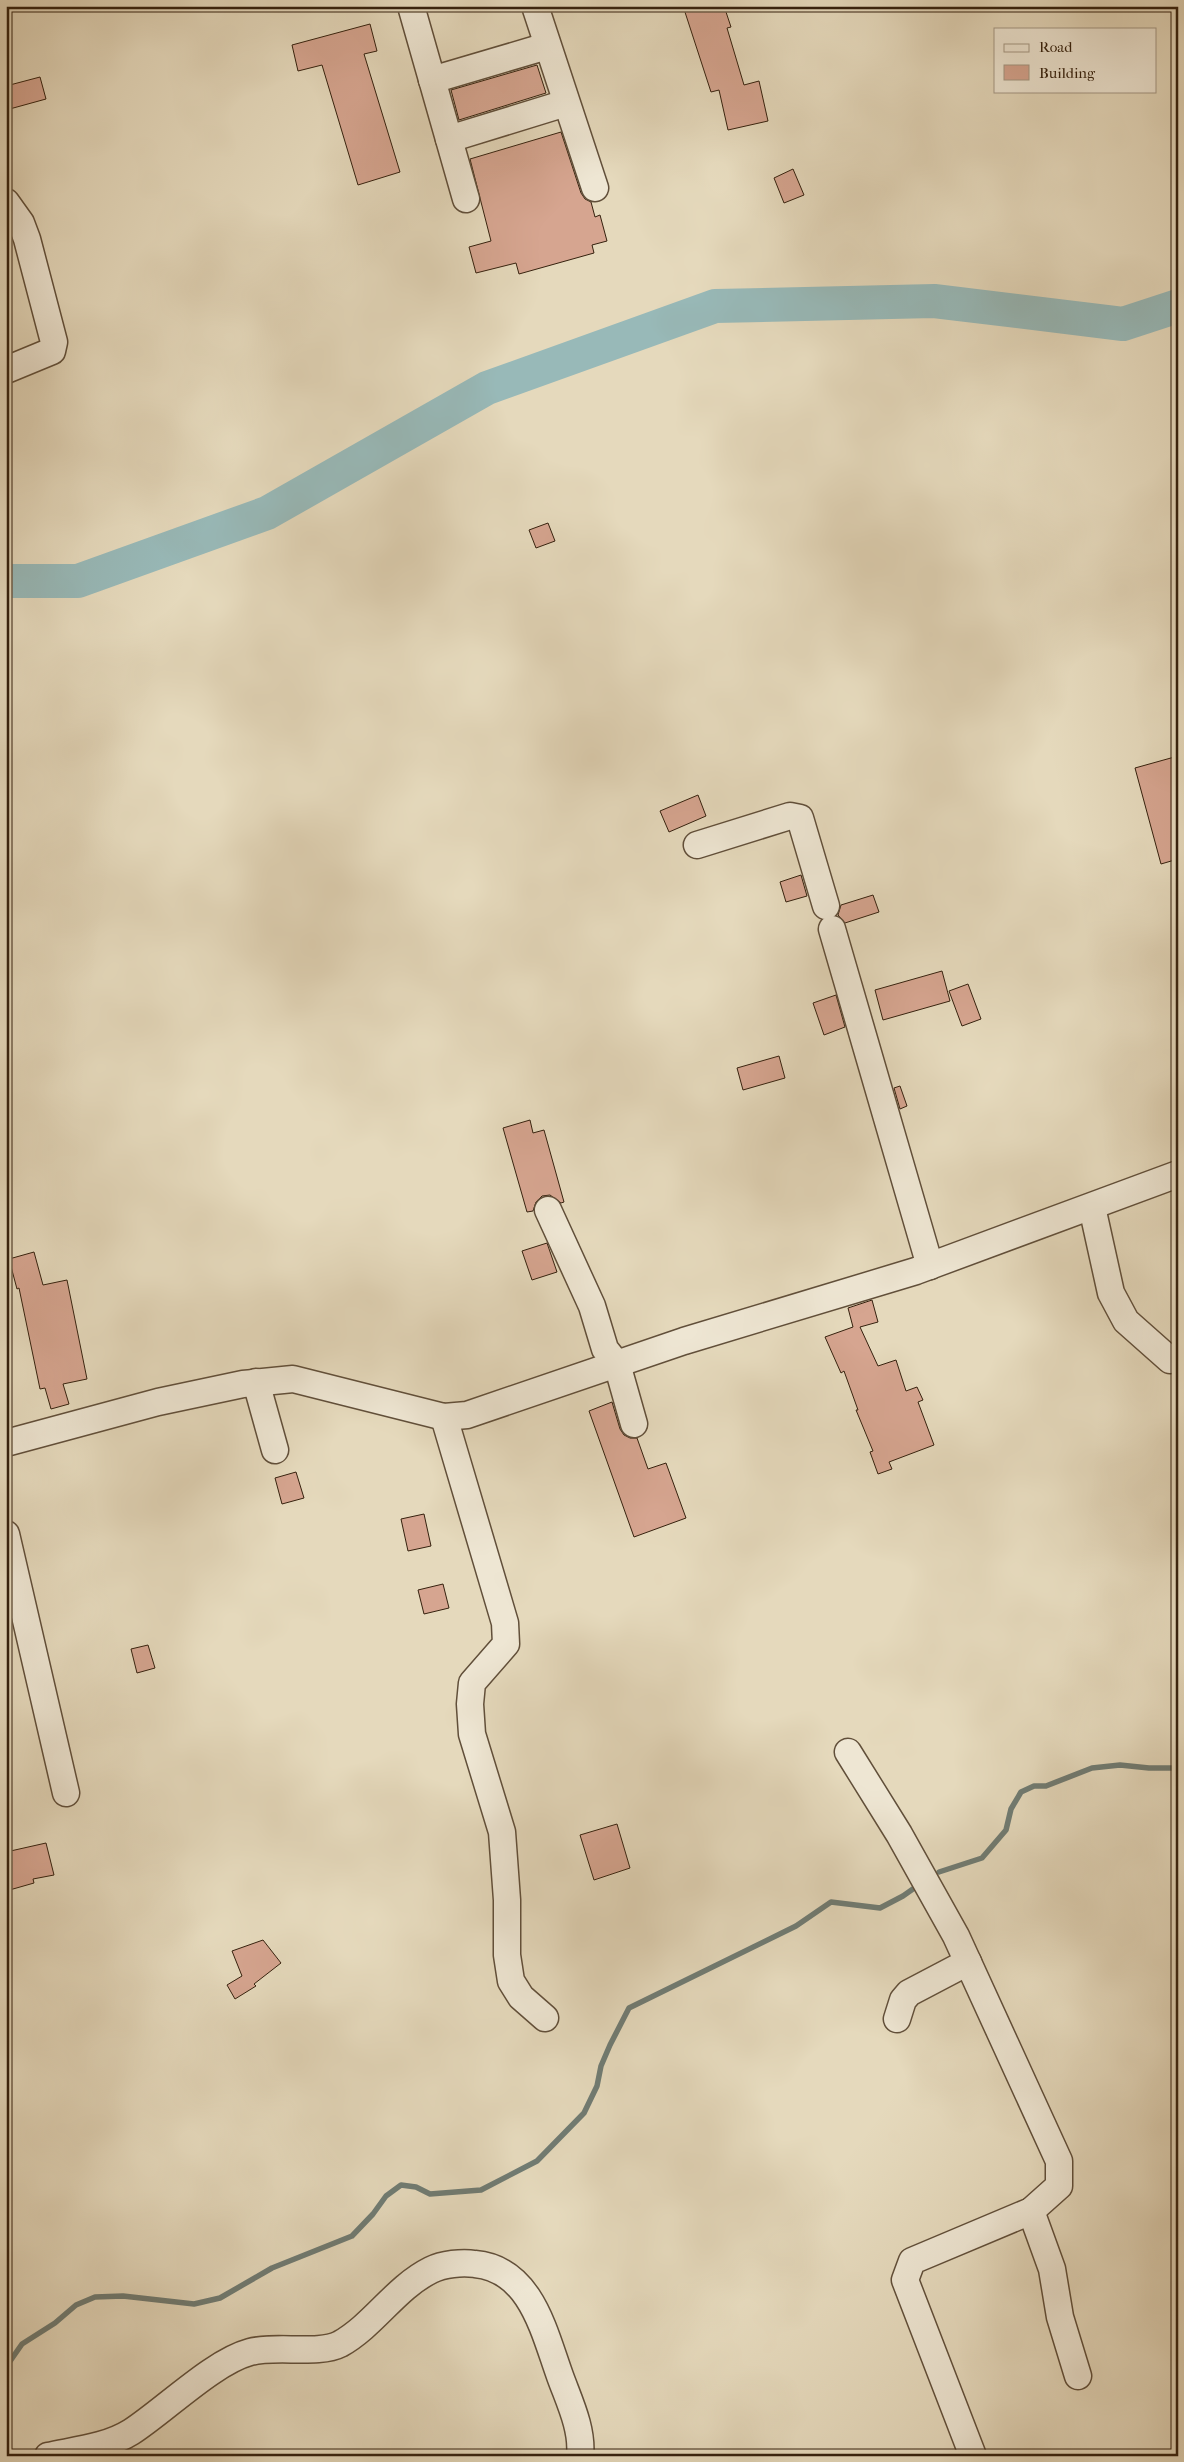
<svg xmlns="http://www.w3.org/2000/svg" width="1184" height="2462" font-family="'IM FELL French Canon',serif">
<rect width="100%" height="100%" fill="#e5d9bc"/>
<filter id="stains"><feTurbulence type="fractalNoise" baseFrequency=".004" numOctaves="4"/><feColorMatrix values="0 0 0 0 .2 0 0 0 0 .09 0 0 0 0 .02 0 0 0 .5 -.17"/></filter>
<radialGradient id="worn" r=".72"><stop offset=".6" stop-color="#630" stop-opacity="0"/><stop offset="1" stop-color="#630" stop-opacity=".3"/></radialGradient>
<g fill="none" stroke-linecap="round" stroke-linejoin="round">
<!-- stream -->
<g stroke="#707c74" stroke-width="5.5">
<path d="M939,1872L982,1858L1006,1830L1011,1809L1021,1792L1034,1786H1046L1092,1768L1120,1765L1149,1768H1178"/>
<path d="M6,2367L22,2344L55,2323L76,2305L95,2297L123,2296L194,2304L220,2298L272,2268L352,2236L373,2214L386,2196L401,2185L416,2187L430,2194L481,2190L537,2161L584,2113L597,2086L601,2066L610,2045L629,2008L796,1926L831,1902L880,1908L903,1896L920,1884"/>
</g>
<!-- river -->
<path stroke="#98b9b8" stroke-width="34" d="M6,581H78L267,513L487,388L715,306L934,301L1123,324L1178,306"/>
</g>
<!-- building -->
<g fill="#d6a590" stroke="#35210e">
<path d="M683,6H724L731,27L727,28L744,85L759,81L768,121L728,130L719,90L711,92Z"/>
<path d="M370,24L377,51L364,54L400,172L358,185L322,65L298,71L292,45Z"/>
<path d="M537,65L546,93L459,120L451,90Z"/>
<path d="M40,77L46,99L6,110V86Z"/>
<path d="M561,132L581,193L585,199L591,202L595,217L600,215L607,241L592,245L594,253L519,274L516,263L476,273L469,247L491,241L470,159Z"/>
<path d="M793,169L804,195L784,203L774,178Z"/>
<path d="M548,523L555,541L536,548L529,530Z"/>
<path d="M1178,756V859L1161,864L1135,768Z"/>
<path d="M698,795L706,816L669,832L660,811Z"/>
<path d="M801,875L807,896L786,902L780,882Z"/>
<path d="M873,895L879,912L845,923L838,915L841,905Z"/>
<path d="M942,971L950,1001L883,1020L875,990Z"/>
<path d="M968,984L981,1019L962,1026L949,991Z"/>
<path d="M836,995L845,1027L824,1035L813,1003Z"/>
<path d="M779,1056L785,1078L743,1090L737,1068Z"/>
<path d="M900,1086L907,1106L900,1109L894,1088Z"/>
<path d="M530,1120L533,1133L544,1130L564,1202L561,1203L550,1195L542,1196L536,1202L533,1211L527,1212L503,1128Z"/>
<path d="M547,1243L557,1272L532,1280L522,1251Z"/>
<path d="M34,1252L43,1285L67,1280L87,1379L63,1384L69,1404L51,1409L45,1388L40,1389L19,1288L17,1289L9,1259Z"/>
<path d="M872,1300L878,1322L860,1327L878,1366L896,1360L906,1391L917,1387L923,1400L918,1402L934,1445L889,1462L892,1469L878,1474L870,1452L873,1451L856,1410H858L844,1371L841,1373L825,1337L853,1327L848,1308Z"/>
<path d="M612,1402L620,1429L624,1435L630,1438H637L648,1469L666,1463L686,1518L634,1537L589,1411Z"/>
<path d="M296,1472L304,1498L282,1504L275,1478Z"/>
<path d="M424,1514L431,1546L408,1551L401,1519Z"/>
<path d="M443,1584L449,1608L424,1614L418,1590Z"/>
<path d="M148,1645L155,1668L137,1673L131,1649Z"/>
<path d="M617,1824L630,1868L594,1880L580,1835Z"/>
<path d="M46,1843L54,1875L33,1879L34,1883L6,1891V1852Z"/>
<path d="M263,1940L281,1963L254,1984L256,1986L235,1999L227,1985L242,1976L232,1951Z"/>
</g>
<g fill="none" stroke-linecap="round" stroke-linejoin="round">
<!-- minor casing -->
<g stroke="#614f3a" stroke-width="29">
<g id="minor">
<path d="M411,6L466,199"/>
<path d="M535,6L595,188"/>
<path d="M432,80L547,46"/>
<path d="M449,139L566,103"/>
<path d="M6,202L21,223L27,239L54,342L52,351L6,370"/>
<path d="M697,845L790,816L800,818L826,906"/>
<path d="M832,929L930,1266"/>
<path d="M1092,1207L1111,1293L1126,1321L1170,1360"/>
<path d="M548,1210L592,1306L605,1349L617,1364L634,1424"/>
<path d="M256,1382L275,1450"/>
<path d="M444,1417L505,1623L506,1644L472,1683L470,1704L472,1734L502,1832L507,1900V1955L511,1981L521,1997L545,2018"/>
<path d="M6,1443L158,1402L243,1384L293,1379L444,1417L467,1415L684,1341L916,1271L1178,1174"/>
<path d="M6,1534L66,1793"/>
<path d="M848,1752L899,1834L956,1936L1059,2161V2186L1031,2211L912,2261L905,2280L973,2456"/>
<path d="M897,2019L903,2000L909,1993L968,1962"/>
<path d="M1031,2211L1052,2269L1060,2317L1078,2376"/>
<path d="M48,2456C76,2450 107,2447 131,2432C165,2410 213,2362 250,2352C275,2345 319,2355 340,2344C374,2325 395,2288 431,2270C443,2264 462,2262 475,2264C531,2269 544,2332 560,2376C569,2401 583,2429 580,2456"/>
</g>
</g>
<!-- minor -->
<use href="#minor" stroke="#eee6d3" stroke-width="26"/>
</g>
<!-- margin -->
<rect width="1184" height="2462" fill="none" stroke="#e5d9bc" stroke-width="25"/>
<rect x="8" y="8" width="1169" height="2447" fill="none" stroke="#35210e" stroke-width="2.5"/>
<rect x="12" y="12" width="1159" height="2437" fill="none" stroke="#35210e"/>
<!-- legend -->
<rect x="994" y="28" width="162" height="65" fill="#eee6d3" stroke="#a49784"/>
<rect x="1004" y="44" width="25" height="8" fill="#eee6d3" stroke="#a49784"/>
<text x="1039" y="52" font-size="15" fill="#35210e">Road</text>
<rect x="1004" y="65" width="25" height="15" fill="#d6a590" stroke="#a49784"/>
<text x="1039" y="78" font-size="15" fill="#35210e">Building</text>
<rect width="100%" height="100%" filter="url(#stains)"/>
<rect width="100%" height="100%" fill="url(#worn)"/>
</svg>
